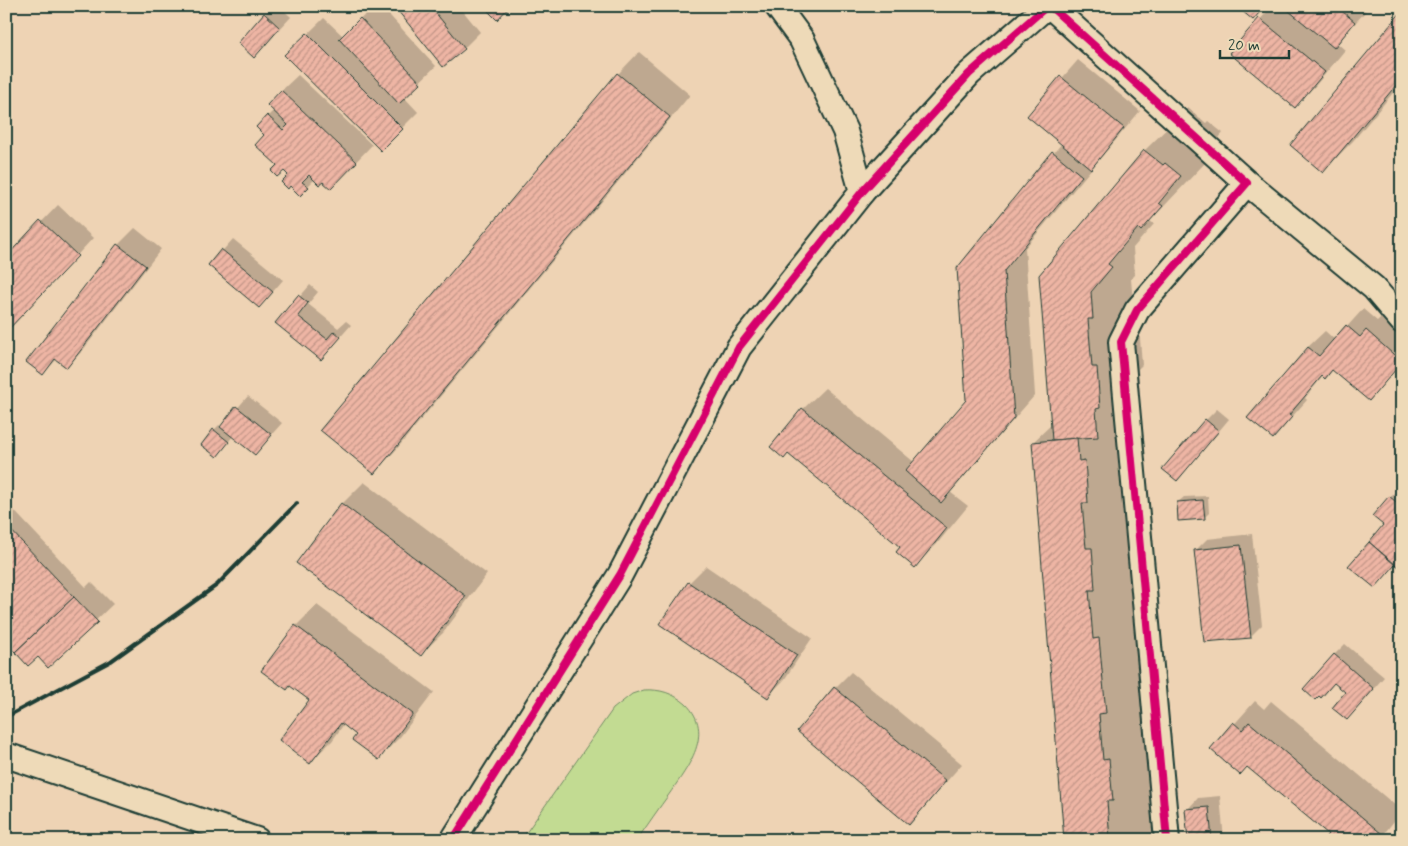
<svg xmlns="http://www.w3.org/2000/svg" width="1408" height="846" font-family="Mynerve,sans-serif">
<defs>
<pattern id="building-hatch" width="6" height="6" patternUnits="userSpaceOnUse" patternTransform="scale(1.25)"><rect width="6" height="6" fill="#eeb5a4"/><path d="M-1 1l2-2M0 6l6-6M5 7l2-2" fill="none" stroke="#c09486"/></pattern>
</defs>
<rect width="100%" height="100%" fill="#eed3b4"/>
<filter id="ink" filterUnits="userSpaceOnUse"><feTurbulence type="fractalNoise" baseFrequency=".02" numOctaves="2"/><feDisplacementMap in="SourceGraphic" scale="10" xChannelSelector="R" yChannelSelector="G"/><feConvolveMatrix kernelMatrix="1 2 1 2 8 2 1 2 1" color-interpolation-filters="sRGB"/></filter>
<g filter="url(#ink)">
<!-- garden -->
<path fill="#c2db92" stroke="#708c63" d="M644,690C660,689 673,693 686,704C715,733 688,767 670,793C659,808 648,824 637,840H521L613,709L632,694Z"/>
<!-- shadow -->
<g fill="#0003">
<path d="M273,6H279L291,17L265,45V14Z"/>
<path d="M374,6H381L436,66L404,97L418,112L381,149L286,55L324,18L343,36Z"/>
<path d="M395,6H459L480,32L464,48Z"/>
<path d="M1272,6H1360L1366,11L1337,43L1345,50L1316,85L1295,106L1231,53Z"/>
<path d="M1402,13V82L1353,141L1323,171Z"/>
<path d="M639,52L690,95L395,451L374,472L618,74Z"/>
<path d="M1078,60L1140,111L1025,248L1035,395L950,492L968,506L936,545L915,566L803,409L825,388L914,462L967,400L958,268L1062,143L1029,116Z"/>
<path d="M298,75L372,145L347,171L323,180L315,179L300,194L290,175L279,165L266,135L257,127L274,110L281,91Z"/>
<path d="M1188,108L1206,123L1208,121L1223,133L1201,160L1205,163L1150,221L1154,224L1133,248L1135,275L1131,279L1135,325H1139L1142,365L1138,369L1140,393L1120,412L1161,840H1065L1033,442L1052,424L1040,276L1145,150Z"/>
<path d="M58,205L93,238L6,332V259Z"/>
<path d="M135,228L161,249L83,350L67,367L57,359L43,374L27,362L118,245Z"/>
<path d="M233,239L283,280L270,295L210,265Z"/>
<path d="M310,285L318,292L308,304L338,328L346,321L351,325L321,359L277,323Z"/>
<path d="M1363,309L1377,321L1384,314L1402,329V363L1369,400L1333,369L1325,378L1323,376L1305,398L1307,400L1273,438L1308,347L1325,331L1335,340Z"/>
<path d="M248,396L282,423L255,453L233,436L222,450L214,430L219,425L221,427Z"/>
<path d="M1217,409L1229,419L1188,468L1206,420Z"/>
<path d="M364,482L487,574L443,633L421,654L298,563L342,504Z"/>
<path d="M1402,485V569L1396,564L1375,587L1350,566L1385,525L1390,497Z"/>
<path d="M1208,496L1209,513L1204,518L1178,502L1184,497Z"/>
<path d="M6,502L86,587L91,582L113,604L48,666L38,655L6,641Z"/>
<path d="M1252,534L1262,625L1251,636L1196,550L1207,539Z"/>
<path d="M706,566L812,638L784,680L768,696L661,624L689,583Z"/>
<path d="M317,605L434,692L400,737L379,758L358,735L344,724L332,741L310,762L311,700L296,626Z"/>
<path d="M1345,644L1384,677L1347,719V692L1335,682L1334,655Z"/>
<path d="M851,672L962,764L909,824L835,688Z"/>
<path d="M1255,701L1264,709L1271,701L1402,811L1379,840H1325L1330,834L1248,765L1212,749Z"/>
<path d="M1220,796L1224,840H1189L1187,810L1198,798Z"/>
</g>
<!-- building -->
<g fill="url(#building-hatch)" stroke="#1f3d34">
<path d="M394,6H430L465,49L443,67Z"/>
<path d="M483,6H510L497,20Z"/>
<path d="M1236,6H1265L1253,20Z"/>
<path d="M1283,6H1336L1355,22L1334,48Z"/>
<path d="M1402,11V78L1323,173L1290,145Z"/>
<path d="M264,13L280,28L254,58L238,43Z"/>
<path d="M360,18L421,83L399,104L339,39Z"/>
<path d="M1259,18L1325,72L1295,108L1229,53Z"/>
<path d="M307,33L403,129L381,151L284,55Z"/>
<path d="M617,73L670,117L374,474L320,430Z"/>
<path d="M1060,76L1124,128L1091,169L1027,116Z"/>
<path d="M281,90L357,162L331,189L323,182L319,185L309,175L302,182L309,187L300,196L290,186L288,189L281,182L288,175L284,171L277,177L271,171L277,165L255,145L264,135L256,127L267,115L283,130L288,125L267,105Z"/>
<path d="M1144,150L1163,165L1165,163L1181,176L1159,203L1163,206L1141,231L1138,228L1108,264L1112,267L1091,292L1093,319H1088L1092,367H1097L1100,408L1096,409L1098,437L1052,440L1039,275Z"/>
<path d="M1052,151L1082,176L1004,271L1014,418L941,503L905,471L966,400L957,268Z"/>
<path d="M40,220L78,256L6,332V257Z"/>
<path d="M117,244L146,266L67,368L55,359L43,375L26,362Z"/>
<path d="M221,249L273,292L259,308L208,265Z"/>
<path d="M298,295L308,303L298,316L327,339L334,331L341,337L321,360L275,323Z"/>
<path d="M1346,325L1360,337L1366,330L1402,362L1369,401L1332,370L1325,379L1322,376L1289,415L1292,417L1273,439L1247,418L1308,347L1319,356Z"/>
<path d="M236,406L272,435L255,455L220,427Z"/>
<path d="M802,408L947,528L915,568L896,552L900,547L788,454L784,459L770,447Z"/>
<path d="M1205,419L1219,431L1177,481L1162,469Z"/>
<path d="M213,429L229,442L217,457L201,445Z"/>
<path d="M1077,438L1079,461L1085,460L1088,503H1082L1086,548H1092L1095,590H1089L1093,639L1099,638L1106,713L1099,714L1103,760L1109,759L1113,801H1107L1110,840H1064L1032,442Z"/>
<path d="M1389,496L1402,507V570L1369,542L1383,525L1372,516Z"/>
<path d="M1203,500L1205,519L1178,521L1177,502Z"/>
<path d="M341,503L466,596L421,656L296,563Z"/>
<path d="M6,525L74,597L15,652L6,643Z"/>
<path d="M1369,542L1395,565L1375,588L1348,566Z"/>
<path d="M1241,545L1251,638L1204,642L1194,550Z"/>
<path d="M688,582L797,655L768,698L659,624Z"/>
<path d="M74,597L98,622L48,668L38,657L28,666L15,652Z"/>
<path d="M295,625L413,714L379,760L352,740L356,735L341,723L310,764L279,740L309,700L290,686L287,690L261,671Z"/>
<path d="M1334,654L1374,689L1347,720L1332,708L1345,692L1334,683L1321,698L1319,696L1315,700L1303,689Z"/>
<path d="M834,687L946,781L909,825L797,731Z"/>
<path d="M1233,722L1242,730L1249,722L1382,834L1378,840H1323L1328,834L1247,767L1240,775L1210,749Z"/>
<path d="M1209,807L1212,840H1188L1185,809Z"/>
</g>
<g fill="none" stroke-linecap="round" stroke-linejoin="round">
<!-- minor casing -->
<g stroke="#1f3d34" stroke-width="28">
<g id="minor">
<path d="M777,6L802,40L845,131L862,192"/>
<path d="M1050,6L1247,183L1137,310L1121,342L1167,840"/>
<path d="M1247,183L1374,288L1402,321"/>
<path d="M6,755L257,840"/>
<path d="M453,840L620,575L739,347L862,192L969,74L1047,6"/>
</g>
</g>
<!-- minor -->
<use href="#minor" stroke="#eedab8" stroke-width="24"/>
<!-- rail -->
<path stroke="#1f3d34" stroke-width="4" d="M6,717L111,661L217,585L297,503"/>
<!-- cycleway casing -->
<g stroke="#eedab8" stroke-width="11">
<g id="cycleway">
<path d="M1050,6L1247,183L1137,310L1121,342L1167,840"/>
<path d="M453,840L620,575L739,347L862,192L969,74L1047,6"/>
</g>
</g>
<!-- cycleway -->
<use href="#cycleway" stroke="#d6006c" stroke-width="8"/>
</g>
</g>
<!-- margin -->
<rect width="1408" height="846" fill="none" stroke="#eedab8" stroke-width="25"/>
<rect x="12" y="12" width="1383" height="821" fill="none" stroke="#1f3d34" stroke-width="2" filter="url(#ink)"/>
<!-- scale -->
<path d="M1220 50v8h69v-8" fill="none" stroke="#1f3d34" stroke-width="2.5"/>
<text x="1228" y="50" font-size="15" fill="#1f3d34" stroke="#eedab8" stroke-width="4" paint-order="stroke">20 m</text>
</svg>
